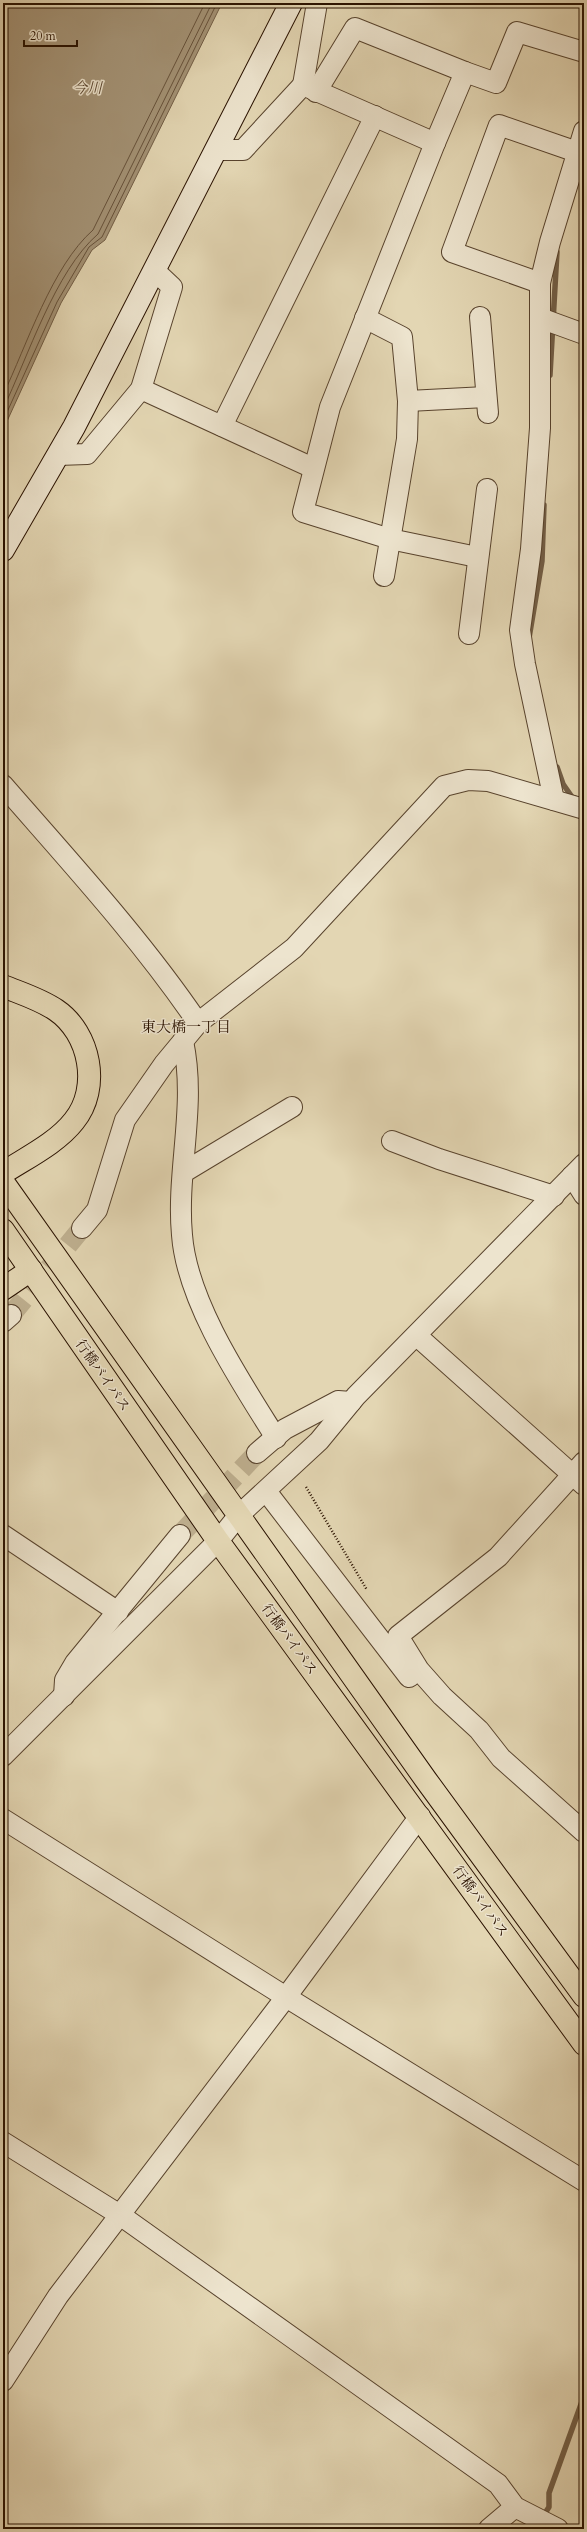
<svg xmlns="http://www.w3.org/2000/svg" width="587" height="2532" font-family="Cardo,'Noto Serif JP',serif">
<rect width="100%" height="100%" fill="#e3d6b3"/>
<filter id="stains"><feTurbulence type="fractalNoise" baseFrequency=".005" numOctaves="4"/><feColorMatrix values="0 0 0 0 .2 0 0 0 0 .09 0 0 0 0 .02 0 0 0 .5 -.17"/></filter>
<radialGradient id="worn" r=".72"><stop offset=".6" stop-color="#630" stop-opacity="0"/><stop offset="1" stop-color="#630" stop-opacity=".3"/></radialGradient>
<!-- water -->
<path fill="#a49376" stroke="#735f47" d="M3,3H222L105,240L92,250L61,303L3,430Z"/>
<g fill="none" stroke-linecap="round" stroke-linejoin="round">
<!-- shore -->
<g stroke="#67523b" stroke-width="1">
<path d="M3,395C27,345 52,266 93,230L205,3"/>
<path d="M3,409C28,357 55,271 98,234L212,3"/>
<path d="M3,421L57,302L89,247L102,237L217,3"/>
</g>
<!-- stream -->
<g stroke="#735f47" stroke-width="5.5">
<path d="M579,182L584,166"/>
<path d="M550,375L557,252"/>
<path d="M529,638L542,561L544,505"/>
<path d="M557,767L563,784L572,797L575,798"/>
<path d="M535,2529L549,2507V2493L584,2396"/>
</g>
<!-- street-tunnel -->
<g stroke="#beaf8f" stroke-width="20" stroke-dasharray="20 10" stroke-linecap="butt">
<path d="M11,1315L82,1228"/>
<path d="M180,1535L257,1453"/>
</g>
<!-- street casing -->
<g stroke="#58432d" stroke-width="22">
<g id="street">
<path d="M317,3L303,85L435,143L330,407L303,512L390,539L477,557"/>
<path d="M465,72L496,83L517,32L584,52"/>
<path d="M316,92L355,28L465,72L435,143"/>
<path d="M218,150H243L303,85"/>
<path d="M540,283L452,252L499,125L577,152"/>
<path d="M480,317L488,413"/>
<path d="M365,318L402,337L408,401L407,439L384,576"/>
<path d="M540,318L584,334"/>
<path d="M141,389L313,468"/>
<path d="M408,401L486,397"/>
<path d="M222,426L375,116"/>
<path d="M58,455L87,454L141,389L172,287L155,271"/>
<path d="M469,634L487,489"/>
<path d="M3,785C70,862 141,939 198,1023"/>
<path d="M554,800L525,664L520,630L531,549L540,428V283L550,242L584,131"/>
<path d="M183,1041C197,1106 176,1171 182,1235C187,1302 241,1382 276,1438"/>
<path d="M392,1141L439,1159L554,1196"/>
<path d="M184,1172L292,1107"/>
<path d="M572,1176L584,1195"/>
<path d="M82,1228L97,1210L125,1120L164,1064L198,1023L294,948L444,786L468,780L488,781L584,809"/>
<path d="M3,1322L11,1315"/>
<path d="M417,1336L584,1485"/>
<path d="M257,1453L285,1429L338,1401L351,1402"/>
<path d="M584,1462L498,1557L398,1636L419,1670L442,1696L479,1730L501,1758L584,1832"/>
<path d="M266,1491L409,1677L418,1670"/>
<path d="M3,1535L118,1612"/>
<path d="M64,1696L65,1680L75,1663L180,1535"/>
<path d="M3,1756L218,1541L239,1515L319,1441L356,1396L584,1164"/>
<path d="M3,1819L286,1997L584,2181"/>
<path d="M3,2142L120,2215L498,2484L515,2507L558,2529"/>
<path d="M3,2381L58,2296L286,1997L420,1816"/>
<path d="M489,2529L515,2507"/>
</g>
</g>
<!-- secondary casing -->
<g stroke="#2a1200" stroke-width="24">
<path id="secondary" d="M3,550L74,427L291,3"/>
</g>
<!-- highway casing -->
<g stroke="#2a1200" stroke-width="24">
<g id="highway">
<path d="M3,986C20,993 40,999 56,1010C90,1033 101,1088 74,1121C57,1143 26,1158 3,1173"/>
<path d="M3,1182L426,1780L584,1996"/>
<path d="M3,1230L218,1541L584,2044"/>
<path d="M3,1289L31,1270"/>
</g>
</g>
<!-- path -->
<path stroke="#2a1200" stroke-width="2.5" stroke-dasharray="1 2" stroke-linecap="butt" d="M306,1487L367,1590"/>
<!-- street -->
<use href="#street" stroke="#ede4ce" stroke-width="20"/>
<!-- secondary -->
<use href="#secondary" stroke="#ede4ce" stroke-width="22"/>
<!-- highway -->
<use href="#highway" stroke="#e3d6b3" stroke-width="22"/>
</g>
<g text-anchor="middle" stroke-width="3" stroke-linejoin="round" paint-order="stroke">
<!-- street labels -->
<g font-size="14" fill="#2a1200" stroke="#ede4ce">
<text transform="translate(103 1375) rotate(55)" y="5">行橋バイパス</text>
<text transform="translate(290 1639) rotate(54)" y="5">行橋バイパス</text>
<text transform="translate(481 1901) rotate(54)" y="5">行橋バイパス</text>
</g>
<!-- water labels -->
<g font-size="15" font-style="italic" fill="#5b462f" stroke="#ede4ce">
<text x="87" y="93">今川</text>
</g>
<!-- neighbourhood labels -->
<g font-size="15" fill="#2a1200" stroke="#ede4ce">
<text x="186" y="1032">東大橋一丁目</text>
</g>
</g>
<!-- margin -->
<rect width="587" height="2532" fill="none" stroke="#e3d6b3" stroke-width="16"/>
<rect x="4" y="4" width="579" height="2524" fill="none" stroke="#2a1200" stroke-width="2"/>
<rect x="8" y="8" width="571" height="2516" fill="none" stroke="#2a1200"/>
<!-- scale -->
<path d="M24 40v6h53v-6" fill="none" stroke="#2a1200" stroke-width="2"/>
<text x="30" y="40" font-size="12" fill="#2a1200" stroke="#ede4ce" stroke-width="3" paint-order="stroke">20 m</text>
<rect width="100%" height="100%" filter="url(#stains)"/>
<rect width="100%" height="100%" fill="url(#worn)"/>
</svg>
